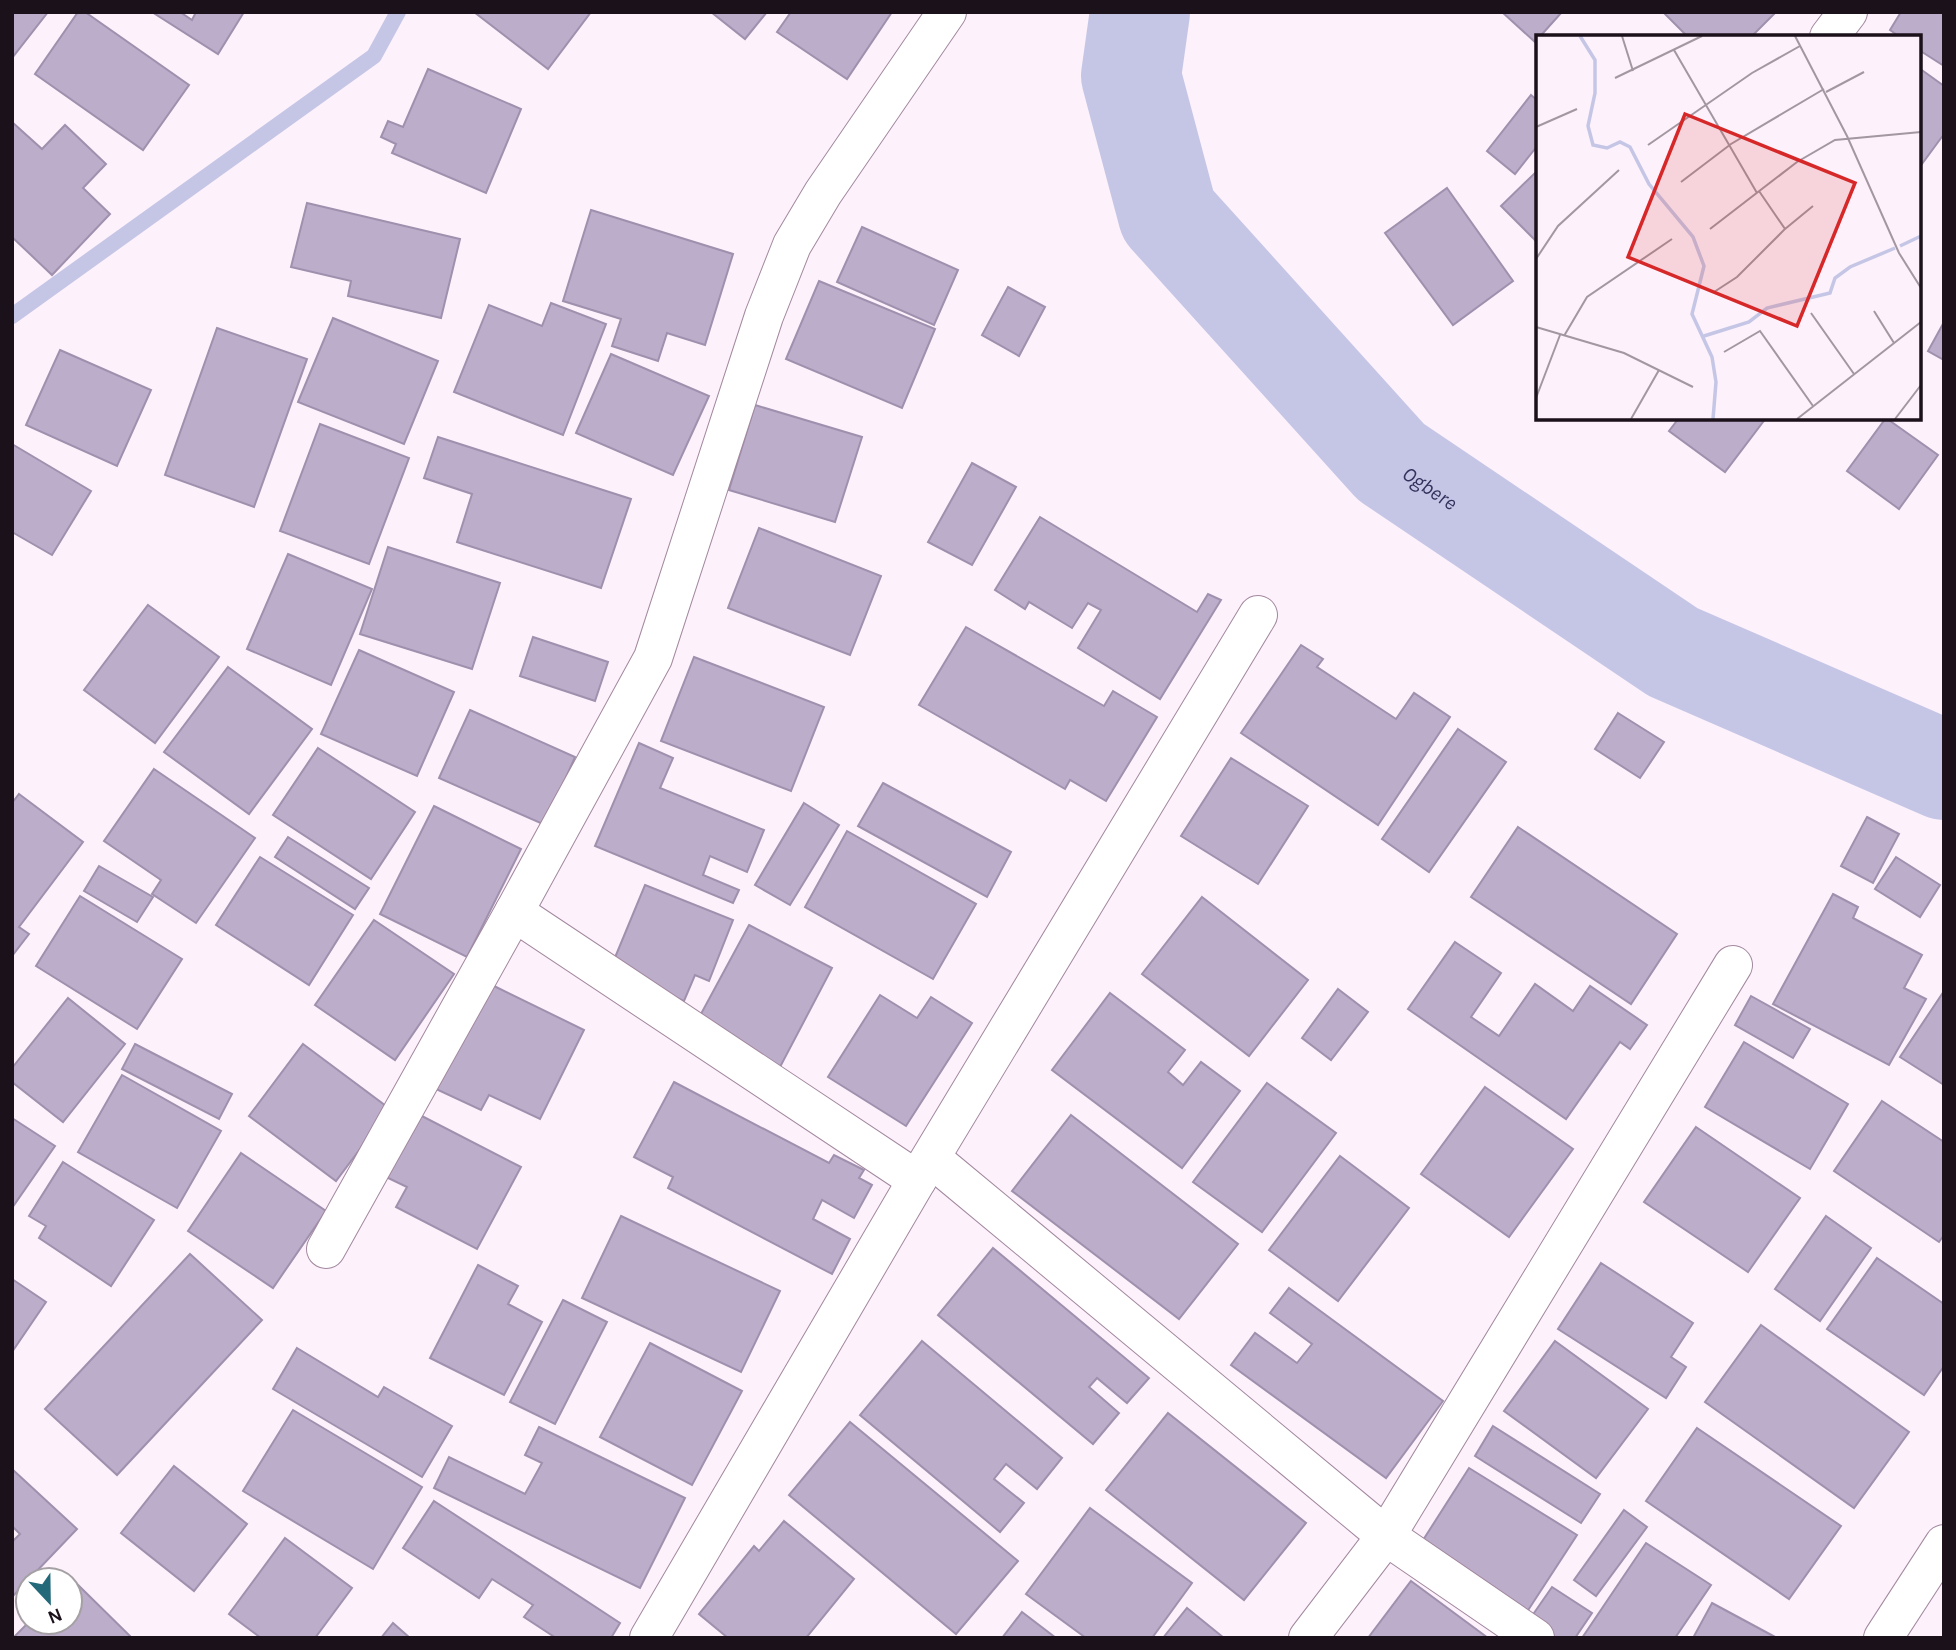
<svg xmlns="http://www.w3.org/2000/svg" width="1956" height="1650" font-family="Karla,sans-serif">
<rect width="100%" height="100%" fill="#fdf1fb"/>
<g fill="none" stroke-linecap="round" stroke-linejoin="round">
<!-- stream -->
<path stroke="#c5c6e6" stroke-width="16" d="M12,316L374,56L398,12"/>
<!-- river -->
<path stroke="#c5c6e6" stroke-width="100" id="s1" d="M1140,12L1131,76L1168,215L1391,462L1673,652L1944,770"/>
</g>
<!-- building -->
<g fill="#bcadcb" stroke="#9f90ae" stroke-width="2">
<path d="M12,12H48L12,58Z"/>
<path d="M78,12H85L189,85L143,150L35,74Z"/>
<path d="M152,12H180L192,20L196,12H244L218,54Z"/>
<path d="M474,12H591L548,69Z"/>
<path d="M711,12H767L745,39Z"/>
<path d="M791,12H892L847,79L777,32Z"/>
<path d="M1502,12H1562L1535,42Z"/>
<path d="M1663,12H1776L1751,37H1688Z"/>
<path d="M1901,12H1944V66L1919,50V37H1900L1890,30Z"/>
<path d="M1919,68L1944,86V134L1919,168Z"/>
<path d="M428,69L521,109L486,193L392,153L396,144L381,137L388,121L403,127Z"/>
<path d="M1531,95L1538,101V145L1515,174L1487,151Z"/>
<path d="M12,122L42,149L65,125L106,164L83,188L110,214L52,275L12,237Z"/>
<path d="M1538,170V243L1501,206Z"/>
<path d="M1447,188L1513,281L1453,325L1385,233Z"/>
<path d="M307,203L460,239L441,318L348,296L351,281L291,267Z"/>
<path d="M591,210L733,254L705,345L667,333L658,361L612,346L621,319L563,301Z"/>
<path d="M862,227L958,270L934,325L837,282Z"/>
<path d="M819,281L935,329L902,408L786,359Z"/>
<path d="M1008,287L1045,307L1019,356L982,335Z"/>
<path d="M551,303L606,324L563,435L454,392L489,305L542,326Z"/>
<path d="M333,318L438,361L404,444L298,402Z"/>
<path d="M1944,322V360L1928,351Z"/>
<path d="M217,328L307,359L254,507L165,475Z"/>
<path d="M60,350L151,390L117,466L26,425Z"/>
<path d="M611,354L709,396L673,475L576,433Z"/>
<path d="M755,405L862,437L835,522L729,490Z"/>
<path d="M1679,418H1766L1725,472L1669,431Z"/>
<path d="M1886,418L1938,455L1899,509L1847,471Z"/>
<path d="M320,424L409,458L369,564L280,531Z"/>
<path d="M438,437L631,499L601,588L457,542L472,494L424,478Z"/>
<path d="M12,444L91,491L52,555L12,532Z"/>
<path d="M972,463L1016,487L972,565L928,542Z"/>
<path d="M1040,517L1197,612L1208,594L1221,600L1160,699L1078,648L1101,610L1088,603L1072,628L1029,602L1025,609L995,590Z"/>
<path d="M759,528L881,576L850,655L728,608Z"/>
<path d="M388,547L500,583L472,669L360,634Z"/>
<path d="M288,554L372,589L331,685L247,649Z"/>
<path d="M148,605L219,657L155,743L84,690Z"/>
<path d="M966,627L1104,706L1113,691L1157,717L1106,801L1070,780L1065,789L919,705Z"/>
<path d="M533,637L608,662L595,701L520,676Z"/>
<path d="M1301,645L1323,659L1317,667L1396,719L1414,693L1450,717L1378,825L1241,733Z"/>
<path d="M359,650L454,692L417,776L321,734Z"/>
<path d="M694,657L824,707L791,791L661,741Z"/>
<path d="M228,667L312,729L249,814L164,752Z"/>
<path d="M470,710L575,757L545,825L439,778Z"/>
<path d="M1618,713L1664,742L1640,778L1595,749Z"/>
<path d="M1458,729L1506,762L1429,872L1382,839Z"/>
<path d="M639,743L673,758L660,788L764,830L747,872L710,856L703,875L739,890L733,903L595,846Z"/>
<path d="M318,748L415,812L371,879L273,815Z"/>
<path d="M1231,758L1308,806L1258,884L1181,836Z"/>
<path d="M154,769L255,838L196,923L152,894L161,880L104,841Z"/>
<path d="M883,783L1011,852L987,897L858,826Z"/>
<path d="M19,794L83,842L19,927L29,934L12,956V803Z"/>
<path d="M804,803L839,825L790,905L755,885Z"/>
<path d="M434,806L521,849L467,957L380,914Z"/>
<path d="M1867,817L1899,834L1873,883L1841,866Z"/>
<path d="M1518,827L1677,934L1631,1004L1471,897Z"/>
<path d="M847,831L976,904L933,979L805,907Z"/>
<path d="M288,837L369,888L355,909L275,857Z"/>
<path d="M260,857L353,915L309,985L216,925Z"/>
<path d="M1896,857L1940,885L1920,917L1875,889Z"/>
<path d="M99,866L153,897L137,922L84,891Z"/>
<path d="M645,885L733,920L709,981L695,975L684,1001L609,972Z"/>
<path d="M1833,894L1858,907L1853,918L1922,955L1904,988L1926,999L1889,1065L1773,1004Z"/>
<path d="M80,896L182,959L137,1029L36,966Z"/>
<path d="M1202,897L1308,980L1249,1056L1142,974Z"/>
<path d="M374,920L454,974L395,1060L315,1005Z"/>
<path d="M749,925L832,968L779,1069L695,1025Z"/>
<path d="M1455,942L1501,973L1471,1017L1499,1036L1535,984L1573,1011L1590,986L1647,1025L1630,1049L1620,1042L1566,1119L1408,1009Z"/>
<path d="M488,983L584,1030L540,1119L489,1095L481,1110L436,1089Z"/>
<path d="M1338,989L1368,1012L1331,1060L1302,1038Z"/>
<path d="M1944,991V1085L1900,1057Z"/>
<path d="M1110,993L1185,1050L1168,1072L1183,1085L1201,1062L1240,1091L1182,1168L1052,1070Z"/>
<path d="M880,995L917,1018L931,997L972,1023L906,1126L828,1077Z"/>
<path d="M1751,996L1810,1029L1793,1058L1735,1025Z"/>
<path d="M68,998L125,1044L63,1122L12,1082V1068Z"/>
<path d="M1744,1042L1848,1104L1810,1169L1705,1107Z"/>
<path d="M135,1044L232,1094L219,1119L122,1069Z"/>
<path d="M303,1044L390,1109L336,1181L249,1116Z"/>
<path d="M122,1075L221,1131L177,1208L78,1152Z"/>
<path d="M674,1082L829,1163L834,1155L864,1170L859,1178L872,1185L854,1218L822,1200L813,1219L850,1239L832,1274L668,1188L673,1177L634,1157Z"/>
<path d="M1267,1083L1336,1133L1262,1232L1193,1182Z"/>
<path d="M1485,1087L1573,1149L1509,1237L1421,1174Z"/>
<path d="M1882,1101L1944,1142V1235L1939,1242L1834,1171Z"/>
<path d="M416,1113L521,1167L477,1249L396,1207L407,1187L384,1176Z"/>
<path d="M1071,1115L1238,1244L1179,1319L1012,1191Z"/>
<path d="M12,1118L55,1146L12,1208Z"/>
<path d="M1696,1127L1800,1198L1748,1272L1644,1202Z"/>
<path d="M241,1153L326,1211L273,1288L188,1231Z"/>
<path d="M1340,1156L1409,1208L1338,1301L1269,1250Z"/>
<path d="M63,1162L154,1220L111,1286L39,1238L46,1226L29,1216Z"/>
<path d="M621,1216L780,1291L741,1372L582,1298Z"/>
<path d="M1826,1216L1871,1248L1820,1321L1775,1289Z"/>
<path d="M993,1248L1149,1378L1127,1403L1097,1378L1089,1387L1119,1413L1093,1444L938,1315Z"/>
<path d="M190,1254L262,1320L117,1475L45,1409Z"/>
<path d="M1877,1258L1944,1304V1366L1924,1395L1827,1329Z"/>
<path d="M1601,1263L1693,1323L1671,1357L1686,1367L1666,1398L1558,1329Z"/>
<path d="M478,1265L518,1286L508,1304L542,1322L504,1395L430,1358Z"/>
<path d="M12,1279L46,1302L12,1352Z"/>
<path d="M1289,1288L1443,1401L1386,1478L1231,1365L1255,1333L1297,1363L1312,1344L1270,1313Z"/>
<path d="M563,1300L607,1322L555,1424L510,1402Z"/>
<path d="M1761,1325L1909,1432L1854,1508L1705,1402Z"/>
<path d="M922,1341L1062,1458L1037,1489L1006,1464L994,1479L1024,1503L1000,1532L860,1415Z"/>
<path d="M1555,1341L1648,1409L1596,1478L1504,1411Z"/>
<path d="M650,1343L742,1391L692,1485L600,1437Z"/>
<path d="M297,1348L378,1397L384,1387L452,1426L422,1477L273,1389Z"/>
<path d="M293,1410L422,1487L373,1569L243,1491Z"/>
<path d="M1168,1413L1306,1523L1244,1600L1106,1490Z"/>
<path d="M850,1422L1018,1561L956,1634L789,1495Z"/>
<path d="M1493,1426L1600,1494L1581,1523L1475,1456Z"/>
<path d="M539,1427L685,1498L640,1588L434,1488L449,1457L525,1494L542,1463L525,1455Z"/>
<path d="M1697,1428L1841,1526L1789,1599L1646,1501Z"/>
<path d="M174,1466L247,1524L194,1591L121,1533Z"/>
<path d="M1469,1468L1577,1535L1525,1615L1418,1548Z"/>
<path d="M12,1469L77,1529L12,1597V1542L20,1534L12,1526Z"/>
<path d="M434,1501L620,1623L611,1638H556L524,1617L533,1605L492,1579L479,1598L403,1548Z"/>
<path d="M1090,1508L1192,1583L1152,1638H1086L1026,1594Z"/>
<path d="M1624,1510L1647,1527L1596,1596L1574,1580Z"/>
<path d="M784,1521L854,1579L806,1638H728L699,1614L754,1546L759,1551Z"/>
<path d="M285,1538L352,1588L315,1638H261L229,1614Z"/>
<path d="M1646,1543L1711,1585L1675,1638H1582Z"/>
<path d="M72,1579L132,1638H13L29,1622H70Z"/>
<path d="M1411,1581L1488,1638H1368Z"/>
<path d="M1552,1587L1592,1613L1575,1638H1543L1525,1626Z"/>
<path d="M1712,1603L1777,1638H1693Z"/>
<path d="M1187,1608L1224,1638H1163Z"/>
<path d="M1022,1612L1056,1638H1002Z"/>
<path d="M393,1623L410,1638H381Z"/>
</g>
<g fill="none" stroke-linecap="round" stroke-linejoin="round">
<!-- minor casing -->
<g stroke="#a2889f" stroke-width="40">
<g id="minor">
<path d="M1829,37L1848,12"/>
<path d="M931,1158L1386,1536L1535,1638"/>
<path d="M917,1180L514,912L653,658L764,316L792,245L823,193L947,12"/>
<path d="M326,1249L514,912"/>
<path d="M649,1638L917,1180L1258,615"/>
<path d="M1308,1638L1386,1536L1733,965"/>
<path d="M1883,1638L1944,1544"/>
</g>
</g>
<!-- minor -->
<use href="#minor" stroke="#fff" stroke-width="38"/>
</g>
<g text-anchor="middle" stroke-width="7" stroke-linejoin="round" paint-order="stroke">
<!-- water labels -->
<g font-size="21" font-style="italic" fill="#34325d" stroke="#fff">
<text dy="7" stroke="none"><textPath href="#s1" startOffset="588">Ogbere</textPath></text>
</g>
</g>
<!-- overview -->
<g transform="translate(1536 35)">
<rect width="385" height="385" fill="#fdf1fb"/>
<path fill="none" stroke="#c5c6e6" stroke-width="3.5" d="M44,1L59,25V58L52,91L57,110L71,113L84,107L94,112L113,149L157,202L168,231L156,279L176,322L180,347L177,384M364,211L385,201M168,301L213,287L231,273L294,258L299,243L314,232L359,213"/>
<path fill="none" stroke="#a397a1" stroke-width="2" d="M86,1L97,36M259,1L311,101L363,218L385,253M138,15L221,158M79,43L166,1M290,57L328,37M0,92L41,74M112,110L216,38L264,11M145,147L195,109L288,54M174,194L261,127L299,105L385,97M249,194L277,171M0,224L22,191L83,135M178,257L201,242L249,194L223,156M338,276L358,308M275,278L318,339M0,292L88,318L157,352M28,301L51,262L136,204M188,317L224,296L277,371M0,363L24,300M95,384L123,335M261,384L385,287M359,384L385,350"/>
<path fill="#d62828" fill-opacity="0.15" stroke="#d62828" stroke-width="3.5" d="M149,79L319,148L261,291L92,222Z"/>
<rect width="385" height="385" fill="none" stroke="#1b111a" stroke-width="3.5"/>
</g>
<!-- border -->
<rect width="1956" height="1650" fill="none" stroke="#1b111a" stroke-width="28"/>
<!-- north arrow -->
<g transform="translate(49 1601) rotate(158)"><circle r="33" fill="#ffffff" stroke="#a4a0a3" stroke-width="2"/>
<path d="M0-5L12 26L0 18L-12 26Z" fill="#24697a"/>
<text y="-10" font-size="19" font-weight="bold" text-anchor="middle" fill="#1b111a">N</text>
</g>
</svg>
